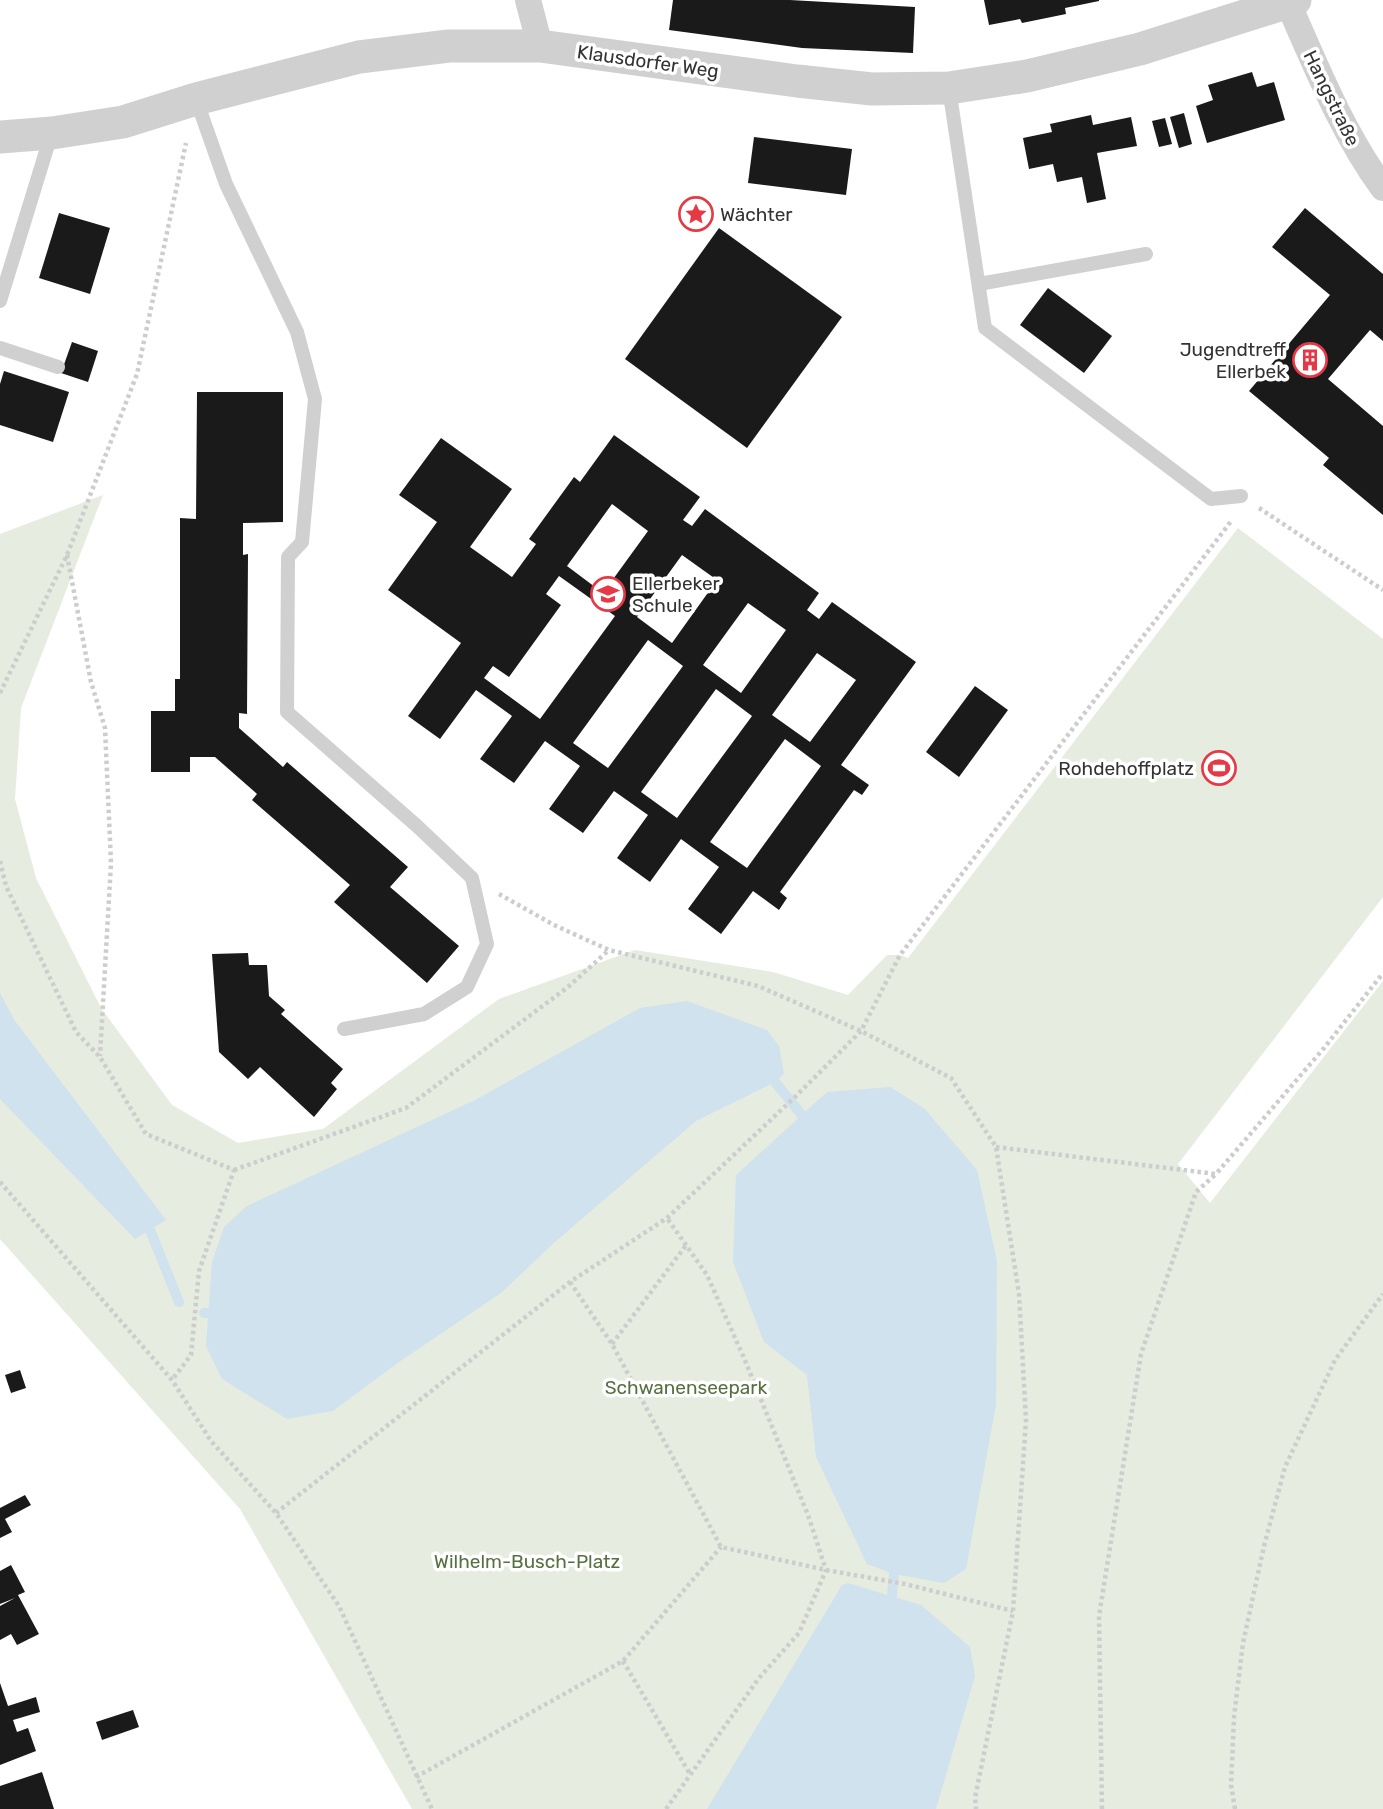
<svg xmlns="http://www.w3.org/2000/svg" width="1383" height="1809" font-family="Rubik,sans-serif">
<rect width="100%" height="100%" fill="#fff"/>
<!-- green -->
<path fill="#e6ecdf" d="M103,495L21,708L15,799L36,878L101,1008L172,1105L238,1143L323,1129L499,999L635,950L773,972L848,995L887,955H900L908,958L1238,528L1383,639V897L1178,1164L1210,1203L1383,981V1809H412L240,1509L0,1239V534Z"/>
<!-- water -->
<g fill="#cfe2ee">
<path d="M0,993L15,1021L166,1220L135,1239L0,1099Z"/>
<path d="M687,1001L767,1030L779,1046L784,1074L775,1082L696,1121L556,1241L501,1293L399,1362L333,1411L287,1419L222,1379L206,1346L212,1262L224,1227L247,1206L477,1099L640,1008Z"/>
<path d="M890,1087L924,1108L977,1170L997,1261L996,1405L966,1569L944,1583L894,1574L867,1564L816,1457L807,1375L764,1342L733,1262L736,1175L827,1092Z"/>
<path d="M848,1583L921,1605L970,1647L975,1676L936,1809H707L842,1585Z"/>
</g>
<g fill="none" stroke-linecap="round" stroke-linejoin="round">
<!-- stream -->
<g stroke="#cfe2ee" stroke-width="10">
<path d="M775,1082L802,1115"/>
<path d="M150,1230L179,1302"/>
<path d="M204,1313H208"/>
<path d="M892,1595L894,1574"/>
</g>
</g>
<!-- building -->
<g fill="#1a1a1a" fill-rule="evenodd">
<path d="M673,0H790L915,7L913,53L802,48L669,30Z"/>
<path d="M984,0H1099V1L1065,8L1066,14L1022,23L1020,19L989,25Z"/>
<path d="M1252,72L1257,87L1274,82L1285,120L1207,143L1196,106L1213,100L1208,85Z"/>
<path d="M1184,113L1192,144L1179,148L1170,117Z"/>
<path d="M1091,115L1093,125L1131,117L1137,146L1097,153L1106,199L1087,203L1082,177L1057,182L1053,164L1029,169L1023,138L1052,132L1050,124Z"/>
<path d="M1165,118L1172,144L1159,147L1152,121Z"/>
<path d="M754,137L852,149L846,195L748,183Z"/>
<path d="M1305,208L1383,274V341L1370,330L1328,379L1383,426V515L1323,465L1329,458L1249,391L1330,295L1272,247Z"/>
<path d="M59,213L110,228L90,294L39,278Z"/>
<path d="M719,228L842,317L747,448L625,359Z"/>
<path d="M1048,288L1112,336L1084,373L1020,325Z"/>
<path d="M72,342L98,351L88,382L61,373Z"/>
<path d="M4,371L69,392L53,442L0,425V384Z"/>
<path d="M197,392H283V522L243,523V555L248,554L247,714L239,713V728L283,767L287,762L408,867L390,887L459,946L427,983L334,902L350,885L252,800L257,794L215,757H190V772H151V711H175V679H180V518L196,519Z"/>
<path d="M614,435L700,497L683,520L692,526L705,509L819,593L807,610L819,619L832,602L916,662L841,765L869,785L862,795L854,790L780,892L787,898L779,910L753,891L721,934L688,909L719,867L681,839L650,882L617,858L648,815L614,791L583,833L549,809L580,766L545,741L514,783L480,759L512,716L476,690L440,739L408,716L461,643L388,590L437,522L399,495L441,438L512,489L470,547L512,577L536,544L529,539L574,477L580,482ZM612,504L648,531L603,593L567,566ZM682,555L717,580L672,643L637,617ZM559,576L615,616L540,719L484,678L493,666L509,677L561,605L546,594ZM748,603L786,630L741,693L703,665ZM648,640L683,666L608,768L573,743ZM817,653L856,680L810,742L772,715ZM716,689L752,716L677,818L641,792ZM785,739L821,766L747,868L710,842Z"/>
<path d="M975,686L1008,710L959,777L926,752Z"/>
<path d="M248,953L249,965H267L269,996L285,1010L281,1014L343,1069L331,1083L337,1089L314,1117L260,1067L248,1079L219,1052L212,954Z"/>
<path d="M20,1370L26,1388L11,1393L5,1375Z"/>
<path d="M25,1495L31,1505L5,1519L12,1532L0,1538V1508Z"/>
<path d="M11,1565L25,1592L18,1595L39,1634L17,1645L11,1634L0,1640V1606L15,1598L0,1604V1571Z"/>
<path d="M0,1683L8,1706L36,1697L40,1712L13,1720L17,1732L28,1728L36,1751L0,1765Z"/>
<path d="M133,1710L139,1727L102,1740L96,1722Z"/>
<path d="M42,1772L54,1809H0V1786Z"/>
</g>
<g fill="none" stroke-linecap="round" stroke-linejoin="round">
<!-- path -->
<g stroke="#cdcdcd" stroke-width="4.5" stroke-dasharray="3.5 3.5" stroke-linecap="butt">
<path d="M1259,508L1383,590"/>
<path d="M67,555L91,682L105,728L111,863L100,1056"/>
<path d="M0,693L67,555L137,374L186,143"/>
<path d="M0,861L6,886L76,1032L100,1057L146,1134L234,1170L199,1271L191,1355L172,1380"/>
<path d="M499,894L554,925L609,950L758,986L861,1031L951,1078L996,1147L1019,1294L1026,1420L1013,1611L975,1798L976,1809"/>
<path d="M996,1147L1216,1174L1324,1048L1383,973"/>
<path d="M234,1170L406,1108L568,987L609,950"/>
<path d="M0,1182L172,1380L211,1441L276,1513L339,1606L432,1809"/>
<path d="M570,1282L612,1344L721,1547L826,1570L905,1584L1013,1611"/>
<path d="M612,1344L687,1244"/>
<path d="M276,1513L570,1282L667,1218L797,1095L861,1031L900,955L1232,520"/>
<path d="M623,1661L690,1774"/>
<path d="M416,1777L623,1661L721,1547"/>
<path d="M666,1809L759,1678L799,1633L826,1570L808,1515L744,1358L707,1275L667,1218"/>
<path d="M1102,1809L1099,1616L1141,1354L1196,1192L1216,1174"/>
<path d="M1235,1809L1231,1785L1234,1717L1243,1643L1264,1546L1285,1467L1335,1360L1383,1294"/>
</g>
<!-- service -->
<g stroke="#d0d0d0" stroke-width="14">
<path d="M949,88L985,328L1211,499L1241,496"/>
<path d="M196,99L226,184L297,332L315,399L302,542L288,557L287,712L417,826L472,878L487,944L467,987L424,1014L344,1029"/>
<path d="M979,284L1146,254"/>
<path d="M0,301L51,135"/>
<path d="M0,348L58,367"/>
</g>
<!-- minor -->
<g stroke="#d0d0d0" stroke-width="26">
<path d="M528,0L540,46"/>
<path d="M1288,3C1316,66 1342,132 1383,188"/>
</g>
<!-- tertiary -->
<path stroke="#d0d0d0" stroke-width="33" d="M0,137L52,133L123,122L196,99L359,57L449,46H540L797,81L872,89L949,88L1027,76L1140,49L1295,0"/>
</g>
<!-- icons -->
<defs>
<g id="sight-ring" transform="scale(1.75)"><circle r="9.5" fill="#fff" stroke="#e63946" stroke-width="1.5"/><path d="M0-6L1.8-2.2L6-1.7L2.9 1.2L3.7 5.4L0 3.3L-3.7 5.4L-2.9 1.2L-6-1.7L-1.8-2.2Z" fill="#e63946"/></g>
<g id="building-ring" transform="scale(1.75)"><circle r="9.5" fill="#fff" stroke="#e63946" stroke-width="1.5"/><path d="M-4-6H4V6H1V3H-1V6H-4ZM-2.5-4.3h1.7v1.8h-1.7ZM.8-4.3h1.7v1.8H.8ZM-2.5-1h1.7V.8h-1.7ZM.8-1h1.7V.8H.8Z" fill="#e63946"/></g>
<g id="school-ring" transform="scale(1.75)"><circle r="9.5" fill="#fff" stroke="#e63946" stroke-width="1.5"/><path d="M0-5L7-2L0 1L-7-2ZM-4 1L0 2.5L4 1V4Q0 6-4 4Z" fill="#e63946"/></g>
<g id="stadium-ring" transform="scale(1.75)"><circle r="9.5" fill="#fff" stroke="#e63946" stroke-width="1.5"/><path d="M0-5a6.5 5 0 1 0 0 10a6.5 5 0 1 0 0-10ZM-3.5-1.8h7v3.6h-7Z" fill="#e63946"/></g>
</defs>
<g fill-rule="evenodd">
<use href="#sight-ring" x="696" y="214"/>
<use href="#building-ring" x="1310" y="360"/>
<use href="#school-ring" x="608" y="594"/>
<use href="#stadium-ring" x="1219" y="768"/>
</g>
<g text-anchor="middle" stroke-width="7" stroke-linejoin="round" paint-order="stroke">
<!-- street labels -->
<g font-size="19" fill="#333" stroke="#fff">
<text transform="translate(648 61) rotate(8)" y="7">Klausdorfer Weg</text>
<text transform="translate(1332 98) rotate(64)" y="7">Hangstraße</text>
</g>
<!-- poi labels -->
<g font-size="19" fill="#333" stroke="#fff" text-anchor="start">
<text x="720" y="221">Wächter</text>
<text x="1286" y="356" text-anchor="end">Jugendtreff<tspan x="1286" dy="22">Ellerbek</tspan></text>
<text x="632" y="590">Ellerbeker<tspan x="632" dy="22">Schule</tspan></text>
<text x="1194" y="775" text-anchor="end">Rohdehoffplatz</text>
</g>
<!-- park labels -->
<g font-size="19" fill="#56703f" stroke="#fff">
<text x="686" y="1394">Schwanenseepark</text>
<text x="527" y="1568">Wilhelm-Busch-Platz</text>
</g>
</g>
</svg>
